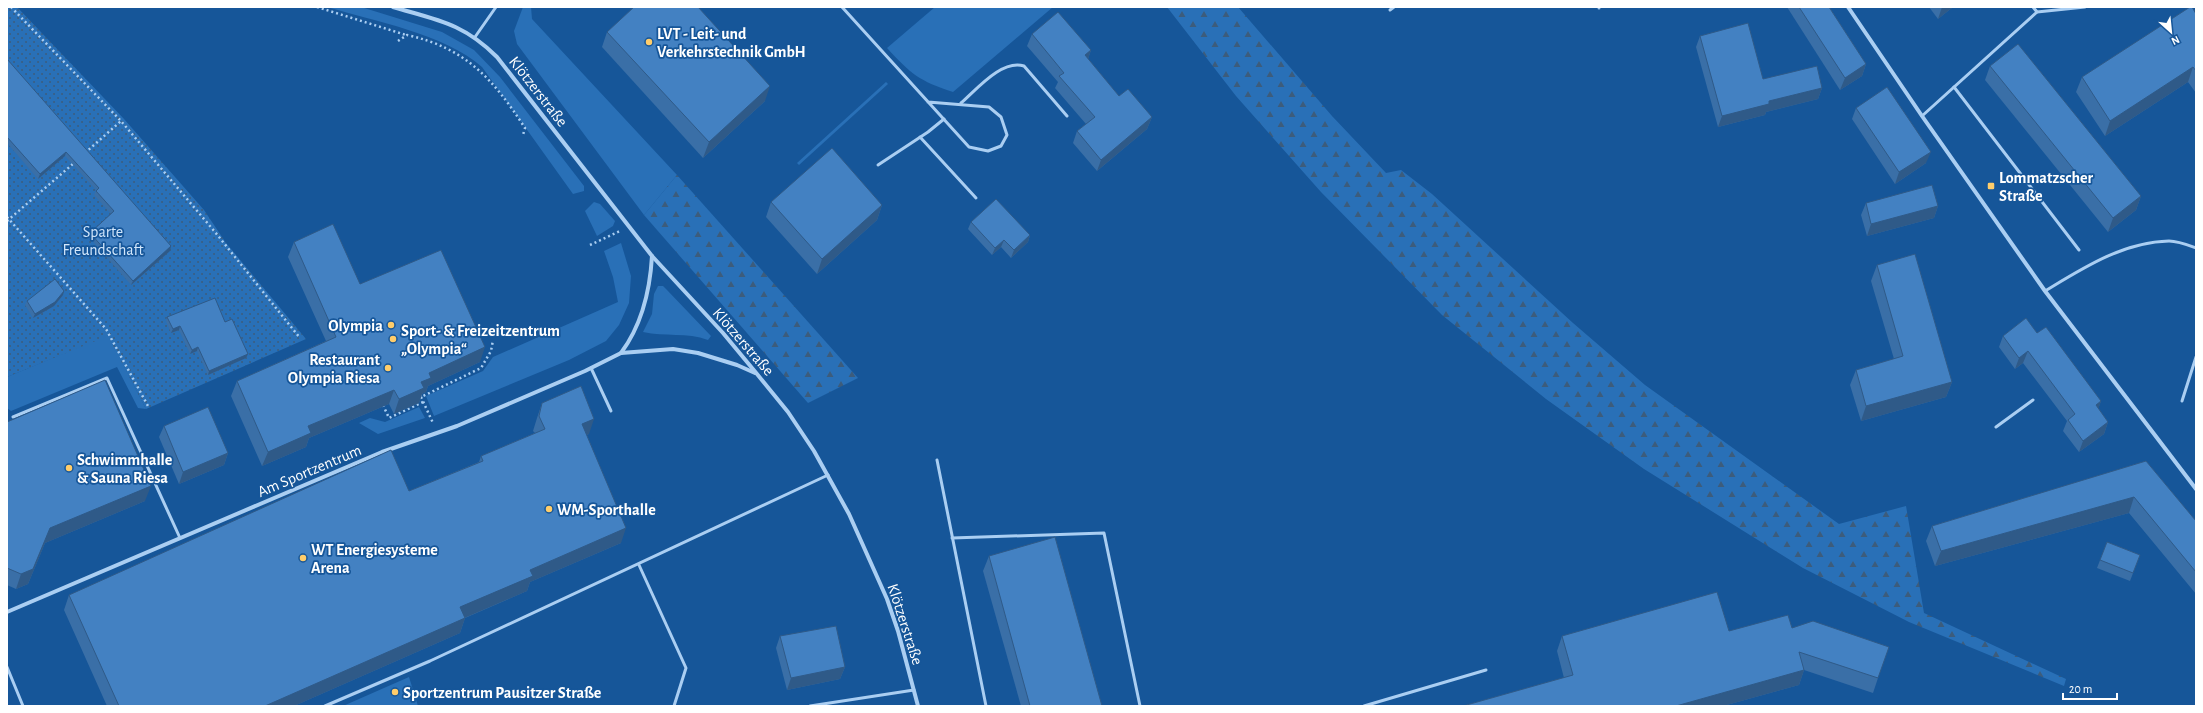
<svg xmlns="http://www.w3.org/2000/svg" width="2203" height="713" font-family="'Alegreya Sans',sans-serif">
<defs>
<pattern id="forest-firs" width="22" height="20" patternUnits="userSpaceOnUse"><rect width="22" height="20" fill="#2970b7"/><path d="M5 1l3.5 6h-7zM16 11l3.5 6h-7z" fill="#3c5c7c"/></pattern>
<pattern id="garden-dots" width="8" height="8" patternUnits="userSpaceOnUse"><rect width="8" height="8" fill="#2970b7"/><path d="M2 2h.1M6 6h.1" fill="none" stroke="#3c5c7c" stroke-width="1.8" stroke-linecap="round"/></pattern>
</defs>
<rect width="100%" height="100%" fill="#165699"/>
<!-- green -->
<g fill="#2970b7">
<path d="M327,7H361L442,32L474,50L500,77L584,186V191L573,194L482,67C445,34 374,21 327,7Z"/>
<path d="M523,7H531L532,19L677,175L644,215L517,44L514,31Z"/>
<path d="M935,7H1053L953,92C919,81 911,74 887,48Z"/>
<path d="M886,82L888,84L799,165L797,163Z"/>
<path d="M594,202L600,204L615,221L613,226L597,236L585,211Z"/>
<path d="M621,243L631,276L629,303L619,325L606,341L569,360L434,416L426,396L483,371L493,357L618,302L613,277L604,251Z"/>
<path d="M658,286H663L667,290L711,336L708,340C687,332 665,337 643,332L652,314L654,294Z"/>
<path d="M108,335L146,409L138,408L117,367L11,411L7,408V377Z"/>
<path d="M419,407L425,418L378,434L359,423L370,418L385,422Z"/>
<path d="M409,677L418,706H343Z"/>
</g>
<!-- forest -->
<g fill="url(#forest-firs)">
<path d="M1167,7H1238L1332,116L1386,173L1401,170L1432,194L1573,323L1645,385L1839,524L1906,506L1924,613L2066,679L2064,686L1909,622L1803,568L1644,469L1546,399L1442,315L1321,192L1236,96Z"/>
<path d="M677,175L858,378L808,403L644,215Z"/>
</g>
<!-- garden -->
<path fill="url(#garden-dots)" d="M7,7H17L124,119L204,210L226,243L306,339L146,409L108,336L7,377Z"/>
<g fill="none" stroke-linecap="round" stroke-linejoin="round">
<!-- path -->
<g stroke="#aacef2" stroke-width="2.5" stroke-dasharray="2 3" stroke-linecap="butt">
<path d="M11,7L121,121L215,232L300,338"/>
<path d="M317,7L406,35"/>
<path d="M398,41L407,35C466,48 493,79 525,128L523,135"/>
<path d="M85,153L121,121"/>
<path d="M7,217L106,329L148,406"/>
<path d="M7,221L74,163"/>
<path d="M590,245L620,231"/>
<path d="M420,395L421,397L481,368L491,351L493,340"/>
<path d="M421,397L433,423"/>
<path d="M383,405L389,418L423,402"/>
</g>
<!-- service -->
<g stroke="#aacef2" stroke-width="3">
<path d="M842,7L969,147L988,151L1001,146L1007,135L1001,117L989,107L928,102"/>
<path d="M1599,7V8"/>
<path d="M1390,10L1394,7"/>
<path d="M2037,12L2085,7"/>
<path d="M475,37L496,7"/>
<path d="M1954,87L2079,250"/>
<path d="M961,103C977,89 1002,59 1024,66L1067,116"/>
<path d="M1922,116L2037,12L2033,7"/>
<path d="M920,137L976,198"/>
<path d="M878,165L928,132L944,119"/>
<path d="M2045,291C2083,268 2123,242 2169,241C2178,241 2188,245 2196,248"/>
<path d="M591,368L611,411"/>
<path d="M2182,401L2196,357"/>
<path d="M13,417L107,378L180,538"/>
<path d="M1996,427L2033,400"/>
<path d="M937,460L986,706"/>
<path d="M952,538L1104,533L1140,706"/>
<path d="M639,565L686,668L674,706"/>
<path d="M7,667L23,706"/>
<path d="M325,706L430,661L828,475"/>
<path d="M810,706L914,690"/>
<path d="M1364,706L1486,670"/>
</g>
<!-- minor -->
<g stroke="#aacef2" stroke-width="4">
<path d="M393,7C437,20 463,23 497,57L652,256L723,333L757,374L788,412L814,451L849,514L887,599L898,631L918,706"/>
<path d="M1848,7L1922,116L2045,291L2196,489"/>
<path d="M621,353C641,326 650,291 652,256"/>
<path d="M7,612L382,452L457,426L585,371L621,353L673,349L698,353L737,365L755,373"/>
</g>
</g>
<!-- wall -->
<g fill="#3a6fa7">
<path d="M1787,7H1829L1866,64L1862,76L1840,90Z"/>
<path d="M1929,7H1953L1938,19Z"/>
<path d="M2196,14V93L2188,82L2105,136L2076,92L2082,77Z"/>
<path d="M607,32L765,101L703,158L602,47Z"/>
<path d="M1032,34L1091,50L1088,59L1119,96L1152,117L1147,129L1097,171L1073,143L1077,131L1086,124L1055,88L1058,82L1027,46Z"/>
<path d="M1700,36L1763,79L1822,88L1818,99L1766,112L1765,115L1718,127L1696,47Z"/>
<path d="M7,59L170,251L131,285L89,237L90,233L111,214L94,195L96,190L65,156L38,179L7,143Z"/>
<path d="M1990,66L2141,196L2136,210L2108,232L1985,80Z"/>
<path d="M1856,108L1926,163L1895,184L1852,119Z"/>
<path d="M771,202L882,205L877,220L817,274L766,217Z"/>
<path d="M1866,203L1938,206L1934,218L1867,236L1861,215Z"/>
<path d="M971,222L1030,235L1028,242L1011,258L1001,247L992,255L968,229Z"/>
<path d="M294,242L480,362L428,386L426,392L422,394L419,403L394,414L389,404L309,438L306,447L262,466L231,396L237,381L326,341L288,257Z"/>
<path d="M1877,265L1952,382L1946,397L1861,421L1850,385L1856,370L1894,359L1871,281Z"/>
<path d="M64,291L63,295L54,306L33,318L25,305L27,301Z"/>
<path d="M167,317L225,322L248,354L246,358L208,375L197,351L190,354L179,330L171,333L166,321Z"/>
<path d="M2037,333L2101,401L2098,409L2108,422L2104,434L2079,452L2063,431L2067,421L2023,363L2015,369L1999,347L2003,336Z"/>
<path d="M542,403L589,434L586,435L621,543L530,582L527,591L465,618L460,633L294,706H107L64,610L69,595L409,491L479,462L481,456L535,433L533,431L537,418Z"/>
<path d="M7,422L145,501L45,543L28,584L16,589L7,585Z"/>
<path d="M164,426L228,453L224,465L179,484L159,437Z"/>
<path d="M2146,461L2196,521V594L2129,513L1935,566L1926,541L1932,526Z"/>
<path d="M2107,542L2140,555L2130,581L2097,568Z"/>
<path d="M989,556L1102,706H1021L983,571Z"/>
<path d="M1792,628L1878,678L1873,693L1804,670L1799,685L1723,706H1463L1564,678L1557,651L1562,636L1729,631Z"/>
<path d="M780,636L845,667L840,679L787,690L776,648Z"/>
</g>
<!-- shaded-wall -->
<g fill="#2f5a88">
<path d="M1942,7H1953L1938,19Z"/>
<path d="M1091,50L1087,62L1085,55Z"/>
<path d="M1866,64L1862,76L1840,90L1845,78Z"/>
<path d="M2193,67L2188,82L2105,136L2110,121Z"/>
<path d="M770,86L765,101L703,158L709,142Z"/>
<path d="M1822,88L1818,99L1766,112L1765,115L1718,127L1722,116L1769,101Z"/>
<path d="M1152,117L1147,129L1097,171L1101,160Z"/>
<path d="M66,152L65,156L38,179L40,174Z"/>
<path d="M1931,152L1926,163L1895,184L1899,172Z"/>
<path d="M2141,196L2136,210L2108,232L2113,218Z"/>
<path d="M882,205L877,220L817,274L822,259Z"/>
<path d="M1938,206L1934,218L1867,236L1871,224Z"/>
<path d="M1030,235L1028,242L1011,258L1014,250Z"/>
<path d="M1004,240L1001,247L992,255L995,248Z"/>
<path d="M171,246L170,251L131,285L133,281Z"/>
<path d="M64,291L63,295L54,306L33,318L35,314Z"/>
<path d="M180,326L179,330L171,333L173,329Z"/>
<path d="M198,347L197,351L190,354L192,350Z"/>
<path d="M485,347L480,362L428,386L426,392L422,394L419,403L394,414L399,399L421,382L429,373Z"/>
<path d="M2028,351L2023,363L2015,369L2019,358Z"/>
<path d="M248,354L246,358L208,375L209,371Z"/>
<path d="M1952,382L1946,397L1861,421L1866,406Z"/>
<path d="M394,390L389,404L309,438L306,447L262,466L268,452L308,426Z"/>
<path d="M2101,401L2097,413L2096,405Z"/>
<path d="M594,419L589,434L576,439L582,424Z"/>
<path d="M2108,422L2104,434L2079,452L2083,441Z"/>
<path d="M228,453L224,465L179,484L183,472Z"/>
<path d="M151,486L145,501L45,543L28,584L16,589L21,574L50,528Z"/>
<path d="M2134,497L2129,513L1935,566L1941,551Z"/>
<path d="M626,528L621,543L530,582L527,591L455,622L460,607L530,570Z"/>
<path d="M465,618L460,633L294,706H265Z"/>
<path d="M845,667L840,679L787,690L791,678Z"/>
<path d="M1804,670L1799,685L1723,706H1676Z"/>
</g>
<!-- building -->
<g fill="#4381c2" stroke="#2f5a88">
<path d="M634,7H698L770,86L709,142L607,32Z"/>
<path d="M1799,7H1829L1866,64L1845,78Z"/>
<path d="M2190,7H2192L2196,14V71L2193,67L2110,121L2082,77Z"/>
<path d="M1058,12L1091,50L1085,55L1119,96L1128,89L1152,117L1101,160L1077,131L1095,117L1059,76L1064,73L1032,34Z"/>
<path d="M1748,23L1763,79L1817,66L1822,88L1769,101V104L1722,116L1700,36Z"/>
<path d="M2018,44L2141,196L2113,218L1990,66Z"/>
<path d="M7,59L171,246L133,281L90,233L114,211L96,191L99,188L66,152L40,174L7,137Z"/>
<path d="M1887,87L1931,152L1899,172L1856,108Z"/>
<path d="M832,148L882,205L822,259L771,202Z"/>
<path d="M1932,185L1938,206L1871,224L1866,203Z"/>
<path d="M996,199L1030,235L1014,250L1004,240L995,248L971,222Z"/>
<path d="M333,224L360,284L441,250L485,347L429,373L431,378L421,382L424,388L399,399L394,390L308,426L311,433L268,452L237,381L336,337L294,242Z"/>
<path d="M1915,254L1952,382L1866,406L1856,370L1903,356L1877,265Z"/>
<path d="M55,279L64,291L55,302L35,314L27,301Z"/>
<path d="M215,298L225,322L232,319L248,354L209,371L198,347L192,350L180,326L173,329L167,317Z"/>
<path d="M2026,318L2037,333L2046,327L2101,401L2096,405L2108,422L2083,441L2068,420L2075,414L2028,351L2019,358L2003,336Z"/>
<path d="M105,380L151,486L50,528L33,569L21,574L7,568V422Z"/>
<path d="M581,386L594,419L582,424L626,528L530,570L533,576L460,607L465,618L265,706H119L69,595L391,450L409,491L483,461L481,456L545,429L539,416L542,403Z"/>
<path d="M208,407L228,453L183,472L164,426Z"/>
<path d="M2146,461L2196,521V572L2134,497L1941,551L1932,526Z"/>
<path d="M1055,537L1102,706H1030L989,556Z"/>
<path d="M2107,542L2140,555L2133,573L2100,560Z"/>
<path d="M1717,592L1729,631L1788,615L1792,628L1813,621L1889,647L1878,678L1799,652L1804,670L1676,706H1463L1573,675L1562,636Z"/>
<path d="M836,626L845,667L791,678L780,636Z"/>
</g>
<!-- markers -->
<g fill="#ffcd6b" stroke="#165699" stroke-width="1.5">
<circle cx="649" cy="42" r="4"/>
<rect x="1987" y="182" width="8" height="8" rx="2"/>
<circle cx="391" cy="325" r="4"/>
<circle cx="393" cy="339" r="4"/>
<circle cx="388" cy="368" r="4"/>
<circle cx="69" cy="468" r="4"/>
<circle cx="549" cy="509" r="4"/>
<circle cx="303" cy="558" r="4"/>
<circle cx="395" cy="692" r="4"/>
</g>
<g text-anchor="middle" stroke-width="3.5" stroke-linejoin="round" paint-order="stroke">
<!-- poi labels -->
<g font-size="16" font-weight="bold" fill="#fff" stroke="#165699" text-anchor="start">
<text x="657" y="39">LVT - Leit- und<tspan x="657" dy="18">Verkehrstechnik GmbH</tspan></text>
<text x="1999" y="183">Lommatzscher<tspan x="1999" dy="18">Straße</tspan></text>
<text x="383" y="331" text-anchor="end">Olympia</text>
<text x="401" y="336">Sport- &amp; Freizeitzentrum<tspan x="401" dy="18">„Olympia“</tspan></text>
<text x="380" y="365" text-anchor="end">Restaurant<tspan x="380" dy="18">Olympia Riesa</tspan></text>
<text x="77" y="465">Schwimmhalle<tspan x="77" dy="18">&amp; Sauna Riesa</tspan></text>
<text x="557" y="515">WM-Sporthalle</text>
<text x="311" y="555">WT Energiesysteme<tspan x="311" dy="18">Arena</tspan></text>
<text x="403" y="698">Sportzentrum Pausitzer Straße</text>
</g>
<!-- street labels -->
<g font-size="16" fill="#fff" stroke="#165699">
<text transform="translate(539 91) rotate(52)" y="6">Klötzerstraße</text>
<text transform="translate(744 341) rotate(49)" y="6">Klötzerstraße</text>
<text transform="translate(309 470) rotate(-23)" y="6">Am Sportzentrum</text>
<text transform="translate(906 624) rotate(72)" y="6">Klötzerstraße</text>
</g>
<!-- park labels -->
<g font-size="16" fill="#d2e7fc" stroke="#165699">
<text x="103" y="237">Sparte<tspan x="103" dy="18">Freundschaft</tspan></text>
</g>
</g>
<!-- border -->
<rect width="2203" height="713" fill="none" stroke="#ffffff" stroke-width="16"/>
<!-- north arrow -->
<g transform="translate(2171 32) rotate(153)" stroke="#165699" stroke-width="3" paint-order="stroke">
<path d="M0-3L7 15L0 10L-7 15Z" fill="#ffffff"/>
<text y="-6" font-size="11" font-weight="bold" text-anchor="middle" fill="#ffffff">N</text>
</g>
<!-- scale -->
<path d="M2063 693v6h54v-6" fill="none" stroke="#ffffff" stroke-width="2"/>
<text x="2069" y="693" font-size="12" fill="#ffffff" stroke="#165699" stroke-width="3" paint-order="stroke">20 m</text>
</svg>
